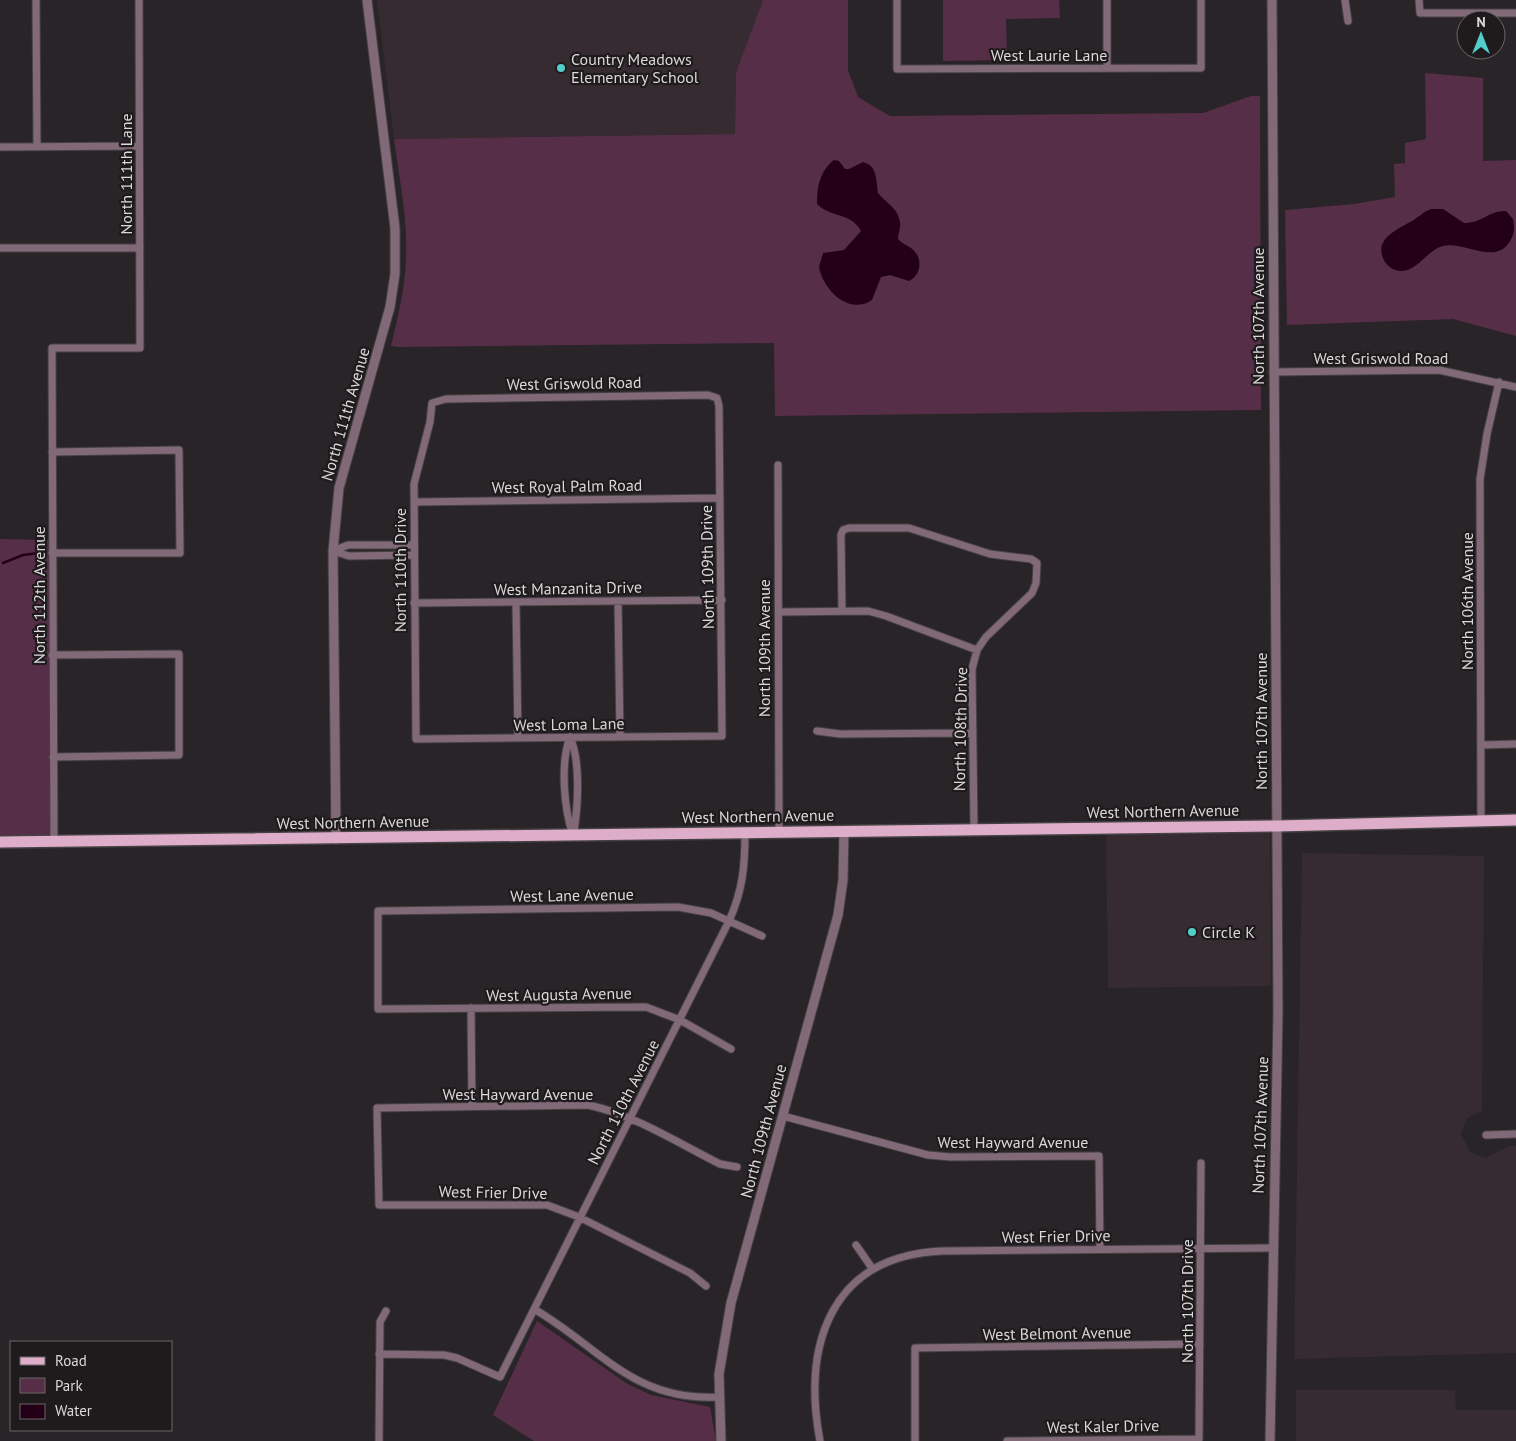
<svg xmlns="http://www.w3.org/2000/svg" width="1516" height="1441" font-family="'PT Sans',sans-serif">
<style>
.built{fill:#352b31}
.green{fill:#572e48}
.water{fill:#230018}
.lines{fill:none;stroke-linecap:round;stroke-linejoin:round}
.stream{stroke:#230018;stroke-width:2.5}
.minor-casing{stroke:#454144;stroke-width:9}
.tertiary-casing{stroke:#454144;stroke-width:11}
.primary-casing{stroke:#454144;stroke-width:14}
.minor{stroke:#816977;stroke-width:7}
.tertiary{stroke:#816977;stroke-width:9}
.primary{stroke:#deadc9;stroke-width:11}
.poi-dot{fill:#53cdca;stroke:#1f1b1d;stroke-width:2}
.labels{text-anchor:middle;dominant-baseline:central;stroke-width:4.5;stroke-linejoin:round;paint-order:stroke}
.street-label{font-size:16px;fill:#dbd8da;stroke:#1f1b1d}
.poi-label{font-size:16px;fill:#dbd8da;stroke:#1f1b1d;text-anchor:start}
</style>
<rect width="100%" height="100%" fill="#292427"/>
<path class="built" d="M377,0H763L736,72L735,134L394,139Z
M1270,832L1271,986L1108,988L1106,834Z
M1302,853L1484,856L1482,1111L1467,1118L1461,1134L1470,1152L1486,1158L1509,1146H1516V1353L1294,1359Z
M1296,1390H1455L1456,1410H1516V1441H1296Z"/>
<path class="green" d="M763,0H848V70L858,97L890,116L1203,113L1251,96H1260L1261,410L775,416L774,343L399,347L391,346C398,317 405,288 406,258C408,218 399,178 394,139L735,134L736,72Z
M943,0H1059L1060,18L1006,19L1007,60L943,61Z
M1425,73L1483,78V161L1516,160V336L1453,319L1287,325L1285,210L1354,204L1395,197L1394,164L1405,163V143L1426,139Z
M0,539L50,540V836L0,835Z
M537,1321L626,1383L651,1395L710,1407L716,1441H534L493,1415Z"/>
<path class="water" d="M834,160L839,161L845,169H849L863,162C878,166 876,181 878,193C886,203 898,208 900,222C901,228 898,233 898,239C903,245 911,246 915,252C923,261 920,276 909,281L890,275L881,277L872,300C848,316 823,289 819,267L823,253L844,250L861,231C851,212 831,218 817,204C817,186 820,171 834,160Z
M1431,209H1443L1464,223C1482,223 1490,210 1506,211L1513,219C1515,230 1514,236 1508,244C1493,264 1463,241 1443,246C1427,250 1418,271 1401,271C1395,271 1388,267 1385,262C1372,240 1396,230 1412,221C1419,217 1423,212 1431,209Z"/>
<g class="lines">
<path class="stream" d="M3,563L23,555L46,552"/>
<defs>
<path id="minor" d="M36,0L37,147
M897,0V69L1201,68V0
M1107,0V68
M1345,0L1348,21
M1419,0L1420,13H1516
M0,147L139,146
M0,248H140
M1273,372L1439,370L1516,387
M708,395L717,398L719,406L722,736L416,739L414,484L430,422L432,403L446,399Z
M52,452L179,450L180,553H52
M778,465L779,831
M414,502L720,498
M333,551L348,545H414
M333,551L349,556L414,555
M618,601L620,737
M516,602L518,738
M414,603L722,600
M842,611L841,535L843,530L849,528H909L990,554L1031,559L1037,563L1036,583L1032,593L986,637L977,650L972,669L974,829
M779,612L868,611L886,616L977,650
M52,655L179,654V755L53,757
M817,731L840,734L973,733
M570,737C560,764 564,809 573,835
M570,737C581,762 578,805 574,832
M1481,745L1516,744
M1481,821L1480,479L1487,434L1499,382
M54,842L52,348H140L139,0
M471,1008L472,1106
M731,1049L680,1020L646,1007L378,1009V911L678,907L711,913L762,936
M783,1116L928,1155L951,1157L1099,1156L1100,1249
M1486,1135L1516,1134
M856,1245L872,1268
M706,1286L690,1273L579,1217L547,1205H379L377,1108L588,1105C635,1115 678,1143 720,1164L737,1167
M534,1309C601,1348 633,1402 720,1397
M379,1354L444,1355L457,1358L500,1377L729,921C743,890 745,865 745,832
M379,1441L380,1322L386,1311
M820,1441C802,1344 831,1256 942,1251L1272,1248
M915,1441V1348L1200,1344
M1007,1441L1199,1439L1201,1163"/>
<path id="tertiary" d="M336,839L333,551L339,488L390,307L395,274V228L367,0
M721,1441L719,1374L731,1303L838,915L843,880L844,831
M1270,1441L1278,1013L1272,0"/>
<path id="primary" d="M0,842L1277,826L1516,820"/>
</defs>
<use href="#minor" class="minor-casing"/>
<use href="#tertiary" class="tertiary-casing"/>
<use href="#primary" class="primary-casing"/>
<use href="#minor" class="minor"/>
<use href="#tertiary" class="tertiary"/>
<use href="#primary" class="primary"/>
</g>
<g class="poi-dot">
<circle cx="561" cy="68" r="5"/>
<circle cx="1192" cy="932" r="5"/>
</g>
<g class="labels">
<g class="street-label">
<text x="1049" y="55">West Laurie Lane</text>
<text transform="translate(126 174) rotate(-90)">North 111th Lane</text>
<text transform="translate(1258 316) rotate(-90)">North 107th Avenue</text>
<text x="1381" y="358">West Griswold Road</text>
<text transform="translate(574 383) rotate(-1)">West Griswold Road</text>
<text transform="translate(345 414) rotate(-74)">North 111th Avenue</text>
<text transform="translate(567 486) rotate(-1)">West Royal Palm Road</text>
<text transform="translate(707 567) rotate(-91)">North 109th Drive</text>
<text transform="translate(400 570) rotate(-90)">North 110th Drive</text>
<text transform="translate(568 588) rotate(-1)">West Manzanita Drive</text>
<text transform="translate(39 595) rotate(-90)">North 112th Avenue</text>
<text transform="translate(1467 601) rotate(-90)">North 106th Avenue</text>
<text transform="translate(764 648) rotate(-90)">North 109th Avenue</text>
<text transform="translate(1261 721) rotate(-90)">North 107th Avenue</text>
<text transform="translate(569 724) rotate(-1)">West Loma Lane</text>
<text transform="translate(960 729) rotate(-89)">North 108th Drive</text>
<text transform="translate(1163 811) rotate(-1)">West Northern Avenue</text>
<text transform="translate(758 816) rotate(-1)">West Northern Avenue</text>
<text transform="translate(353 822) rotate(-1)">West Northern Avenue</text>
<text transform="translate(572 895) rotate(-1)">West Lane Avenue</text>
<text transform="translate(559 994) rotate(-1)">West Augusta Avenue</text>
<text x="518" y="1094">West Hayward Avenue</text>
<text transform="translate(623 1102) rotate(-63)">North 110th Avenue</text>
<text transform="translate(1260 1125) rotate(-88)">North 107th Avenue</text>
<text transform="translate(763 1131) rotate(-75)">North 109th Avenue</text>
<text x="1013" y="1142">West Hayward Avenue</text>
<text transform="translate(493 1192) rotate(1)">West Frier Drive</text>
<text transform="translate(1056 1236) rotate(-1)">West Frier Drive</text>
<text transform="translate(1187 1301) rotate(-90)">North 107th Drive</text>
<text transform="translate(1057 1333) rotate(-1)">West Belmont Avenue</text>
<text transform="translate(1103 1426) rotate(-1)">West Kaler Drive</text>
</g>
<g class="poi-label">
<text x="571" y="59">Country Meadows<tspan x="571" dy="18">Elementary School</tspan></text>
<text x="1202" y="932">Circle K</text>
</g>
</g>
<rect x="10" y="1341" width="162" height="90" fill="#1f1b1d" stroke="#6a6769"/>
<rect x="20" y="1357" width="25" height="8" fill="#deadc9" stroke="#6a6769"/>
<text x="55" y="1366" font-size="15" fill="#dbd8da">Road</text>
<rect x="20" y="1378" width="25" height="15" fill="#572e48" stroke="#6a6769"/>
<text x="55" y="1391" font-size="15" fill="#dbd8da">Park</text>
<rect x="20" y="1404" width="25" height="15" fill="#230018" stroke="#6a6769"/>
<text x="55" y="1416" font-size="15" fill="#dbd8da">Water</text>
<g transform="translate(1481 35)"><circle r="24" fill="#1f1b1d" stroke="#6a6769"/>
<path d="M0-4L9 19L0 12L-9 19Z" fill="#53cdca"/>
<text y="-8" font-size="14" font-weight="bold" text-anchor="middle" fill="#dbd8da">N</text>
</g>
</svg>
